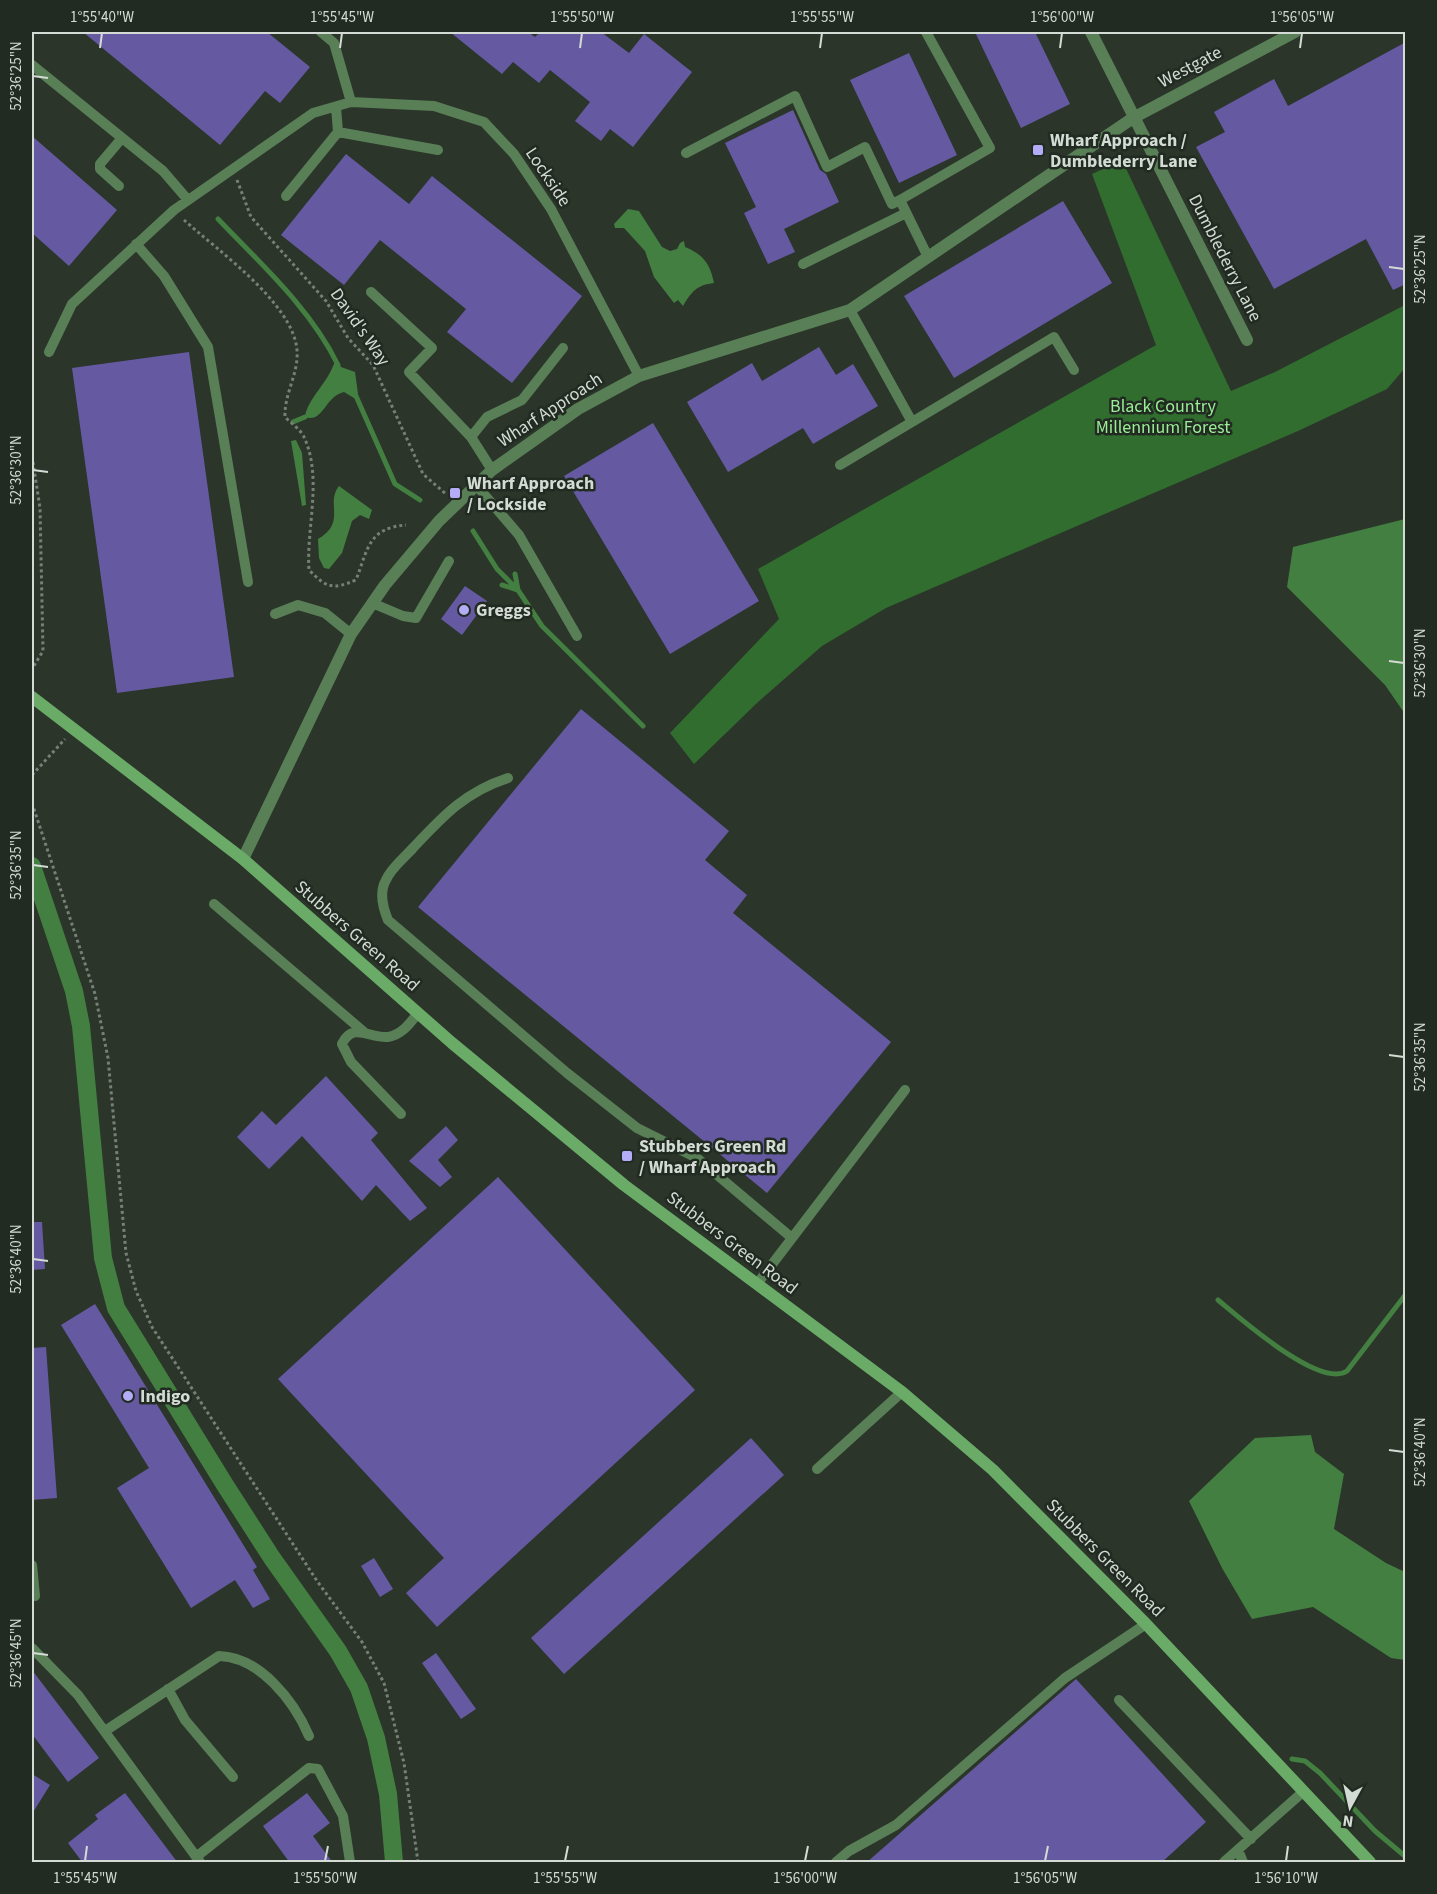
<svg xmlns="http://www.w3.org/2000/svg" width="1437" height="1894" font-family="'Source Sans 3',sans-serif">
<style>
.forest{fill:#316d2f}
.water{fill:#437f41}
.lines{fill:none;stroke-linecap:round;stroke-linejoin:round}
.stream{stroke:#437f41;stroke-width:5}
.canal{stroke:#437f41;stroke-width:18}
.building{fill:#655aa2}
.path{stroke:#778077;stroke-width:3;stroke-dasharray:3 3;stroke-linecap:butt}
.lane{stroke:#587f56;stroke-width:10}
.street{stroke:#587f56;stroke-width:12}
.secondary{stroke:#6aab67;stroke-width:12}
.ticks{fill:none;stroke:#d4dbd4;stroke-width:2}
.poi-dot{fill:#b5acf8;stroke:#212b21;stroke-width:2}
.labels{text-anchor:middle;dominant-baseline:central;stroke-width:5;stroke-linejoin:round;paint-order:stroke}
.street-label{font-size:18px;fill:#d4dbd4;stroke:#212b21}
.poi-label{font-size:18px;font-weight:bold;fill:#d4dbd4;stroke:#212b21;text-anchor:start}
.park-label{font-size:18px;fill:#9bed97;stroke:#212b21}
.neatline{fill:none;stroke:#d4dbd4;stroke-width:2}
.ticks-label{font-size:15px;text-anchor:middle;fill:#d4dbd4}
</style>
<rect width="100%" height="100%" fill="#2b352a"/>
<path class="forest" d="M1122,160L1231,391L1275,372L1405,305V368L1387,389L1298,431L886,608L822,646L757,703L694,764L670,733L779,619L758,569L1156,345L1092,174Z"/>
<path class="water" d="M628,209L639,211L662,247L670,251L677,249L680,243L684,241L685,247C704,255 710,264 714,283C697,285 692,291 683,306L678,300L674,303L654,277L645,251L624,228H615L614,224Z
M335,360L341,367L355,372L359,401L344,392C325,396 323,424 305,417C307,399 330,381 335,360Z
M296,440L302,453L306,505L302,506L291,441Z
M339,486L372,510L369,519L360,515L352,521L342,553L329,569L324,568L319,558L318,539C347,522 325,504 339,486Z
M1405,519H1406L1405,714L1385,685L1287,587L1293,547Z
M1311,1435L1315,1452L1344,1474L1334,1529L1386,1563L1405,1572V1660L1391,1658L1313,1607L1252,1619L1222,1568L1189,1501L1255,1438Z"/>
<g class="lines">
<path class="stream" d="M218,219C261,264 311,309 338,365
M356,396L395,484L420,500
M293,422L305,417
M473,531L497,569L518,590L542,626L643,726
M502,585L518,590L515,574
M1218,1300C1241,1319 1320,1389 1347,1371L1406,1294
M1292,1759L1305,1761L1320,1773L1375,1831L1406,1857"/>
<path class="canal" d="M32,866L74,991L81,1026L103,1258L116,1308L225,1485L272,1558L338,1651L359,1688L376,1738L388,1794L394,1862"/>
</g>
<path class="building" d="M83,32H267L310,67L280,103L265,91L220,145Z
M450,32H528L535,37L540,32H601L629,53L644,34L692,72L633,147L610,129L601,141L575,121L590,102L550,70L539,83L513,62L502,74Z
M975,32H1035L1070,104L1021,128Z
M1406,42V284L1393,290L1366,239L1274,289L1196,147L1225,132L1214,112L1274,79L1288,106Z
M909,53L957,155L899,183L850,80Z
M793,110L820,170L826,174L839,202L784,229L795,252L768,264L744,213L756,207L725,143Z
M32,136L117,210L69,266L32,233Z
M346,154L409,204L432,176L582,296L512,383L447,332L466,309L380,240L344,285L281,235Z
M1063,201L1112,283L954,378L904,296Z
M819,347L836,375L853,364L878,406L813,444L803,428L728,472L687,402L752,363L762,381Z
M189,352L234,677L117,693L72,368Z
M653,423L759,601L670,654L564,476Z
M465,586L487,601L462,635L441,619Z
M581,709L729,831L705,860L747,895L733,913L891,1042L767,1193L418,907Z
M326,1076L378,1133L371,1140L427,1208L410,1221L376,1185L362,1201L302,1136L269,1169L237,1137L262,1111L276,1125Z
M446,1126L458,1140L438,1160L452,1177L440,1187L409,1161Z
M498,1177L695,1390L437,1627L406,1593L444,1558L278,1379Z
M32,1222H42L45,1269L32,1270Z
M95,1304L257,1567L253,1570L270,1599L253,1608L235,1580L191,1608L117,1488L149,1468L61,1325Z
M46,1347L57,1498L32,1500V1348Z
M751,1438L784,1475L564,1674L531,1638Z
M374,1558L393,1589L380,1597L361,1566Z
M436,1653L476,1709L461,1719L422,1663Z
M32,1670L99,1758L68,1782L32,1734Z
M1076,1679L1206,1822L1161,1863H866Z
M32,1774L50,1785L32,1814Z
M125,1793L178,1863H83L68,1843L98,1819L95,1815Z
M307,1793L330,1823L313,1836L333,1863H290L263,1826Z"/>
<g class="lines">
<path class="path" d="M237,180L251,217L326,301L348,338L373,365L423,474L447,495
M184,220C217,250 293,303 297,350C299,373 284,394 285,417C291,423 301,430 304,437C323,478 306,528 309,570C327,588 332,590 356,580C368,549 368,528 406,525
M32,456L40,508L43,651L32,669
M32,775L65,739
M32,803L95,994L108,1058L126,1253L136,1291L152,1327L317,1581L362,1642L384,1683L404,1763L418,1862"/>
<path class="lane" d="M321,32L334,43L351,102
M926,32L990,148L900,200L928,257
M32,65L163,171L188,200
M338,132L438,150
M686,153L795,96L827,167L865,147L892,204L900,200
M119,186L100,169V164L122,138
M286,196L338,132L336,107
M136,244L164,276L208,347L248,582
M803,264L906,213
M371,292L432,348L409,372L471,437L492,470
M850,310L912,422L1054,337L1074,370
M49,352L72,304L174,210L313,113L351,102L434,106L484,122L514,154L551,209L639,376
M471,437L487,417L522,400L563,348
M840,465L912,422
M476,485L519,535L577,636
M372,603L403,616L416,618L449,561
M275,614L298,605L325,613L351,634
M508,778C465,792 443,816 413,848C404,858 391,868 386,880C379,892 383,908 388,920L567,1073L637,1128L697,1158L792,1238
M214,904L364,1032
M401,1114L351,1062L342,1044C353,1021 370,1039 388,1037C402,1035 410,1023 418,1013
M757,1284L905,1090
M817,1469L902,1392
M32,1565L35,1596
M32,1648L78,1695L200,1862
M168,1689L185,1720L233,1777
M1119,1700L1251,1839
M105,1731L219,1656C260,1657 294,1701 309,1736
M1238,1850L1243,1862
M196,1857L309,1768L318,1769L343,1816L350,1862
M836,1862L849,1851L896,1825L1065,1678L1146,1624
M1224,1862L1304,1791"/>
<path class="street" d="M1091,32L1247,340
M243,859L351,634L385,585L439,521L492,470L578,409L639,376L850,310L1133,118L1295,32"/>
<path class="secondary" d="M32,697L243,859L452,1043L624,1185L902,1392L993,1470L1146,1624L1370,1862"/>
</g>
<path class="ticks" d="M100,48L102,33M340,48L342,33M580,48L582,33M820,48L822,33M1060,48L1062,33M1300,48L1302,33M33,76L48,78M1389,267L1404,269M33,470L48,472M1389,661L1404,663M33,865L48,867M1389,1055L1404,1057M33,1259L48,1261M1389,1450L1404,1452M33,1653L48,1655M85,1861L87,1846M325,1861L328,1846M565,1861L568,1846M805,1861L808,1846M1045,1861L1048,1846M1286,1861L1288,1846"/>
<g class="poi-dot">
<rect x="1032" y="144" width="12" height="12" rx="3"/>
<rect x="449" y="487" width="12" height="12" rx="3"/>
<circle cx="464" cy="610" r="6"/>
<rect x="621" y="1150" width="12" height="12" rx="3"/>
<circle cx="128" cy="1396" r="6"/>
</g>
<g class="labels">
<g class="street-label">
<text transform="translate(1190 67) rotate(-28)">Westgate</text>
<text transform="translate(548 177) rotate(56)">Lockside</text>
<text transform="translate(1225 258) rotate(63)">Dumblederry Lane</text>
<text transform="translate(360 327) rotate(55)">David's Way</text>
<text transform="translate(550 410) rotate(-33)">Wharf Approach</text>
<text transform="translate(357 936) rotate(41)">Stubbers Green Road</text>
<text transform="translate(732 1243) rotate(37)">Stubbers Green Road</text>
<text transform="translate(1105 1558) rotate(45)">Stubbers Green Road</text>
</g>
<g class="poi-label">
<text x="1050" y="140">Wharf Approach /<tspan x="1050" dy="21">Dumblederry Lane</tspan></text>
<text x="467" y="483">Wharf Approach<tspan x="467" dy="21">/ Lockside</tspan></text>
<text x="476" y="610">Greggs</text>
<text x="639" y="1146">Stubbers Green Rd<tspan x="639" dy="21">/ Wharf Approach</tspan></text>
<text x="140" y="1396">Indigo</text>
</g>
<g class="park-label">
<text x="1163" y="406">Black Country<tspan x="1163" dy="21">Millennium Forest</tspan></text>
</g>
</g>
<rect width="1437" height="1894" fill="none" stroke="#212b21" stroke-width="66"/>
<g transform="translate(1350 1807) rotate(188)" stroke="#212b21" stroke-width="4.5" paint-order="stroke">
<path d="M0-4.5L10 22L0 15L-10 22Z" fill="#d4dbd4"/>
<text y="-9" font-size="16" font-weight="bold" text-anchor="middle" fill="#d4dbd4">N</text>
</g>
<rect x="33" y="33" width="1371" height="1828" class="neatline"/>
<g class="ticks-label">
<text x="102" y="22">1°55'40"W</text>
<text x="342" y="22">1°55'45"W</text>
<text x="582" y="22">1°55'50"W</text>
<text x="822" y="22">1°55'55"W</text>
<text x="1062" y="22">1°56'00"W</text>
<text x="1302" y="22">1°56'05"W</text>
<text transform="translate(16 76) rotate(-90)" y="5">52°36'25"N</text>
<text transform="translate(1420 269) rotate(-90)" y="5">52°36'25"N</text>
<text transform="translate(16 470) rotate(-90)" y="5">52°36'30"N</text>
<text transform="translate(1420 663) rotate(-90)" y="5">52°36'30"N</text>
<text transform="translate(16 865) rotate(-90)" y="5">52°36'35"N</text>
<text transform="translate(1420 1057) rotate(-90)" y="5">52°36'35"N</text>
<text transform="translate(16 1259) rotate(-90)" y="5">52°36'40"N</text>
<text transform="translate(1420 1452) rotate(-90)" y="5">52°36'40"N</text>
<text transform="translate(16 1653) rotate(-90)" y="5">52°36'45"N</text>
<text x="85" y="1883">1°55'45"W</text>
<text x="325" y="1883">1°55'50"W</text>
<text x="565" y="1883">1°55'55"W</text>
<text x="805" y="1883">1°56'00"W</text>
<text x="1045" y="1883">1°56'05"W</text>
<text x="1286" y="1883">1°56'10"W</text>
</g>
</svg>
